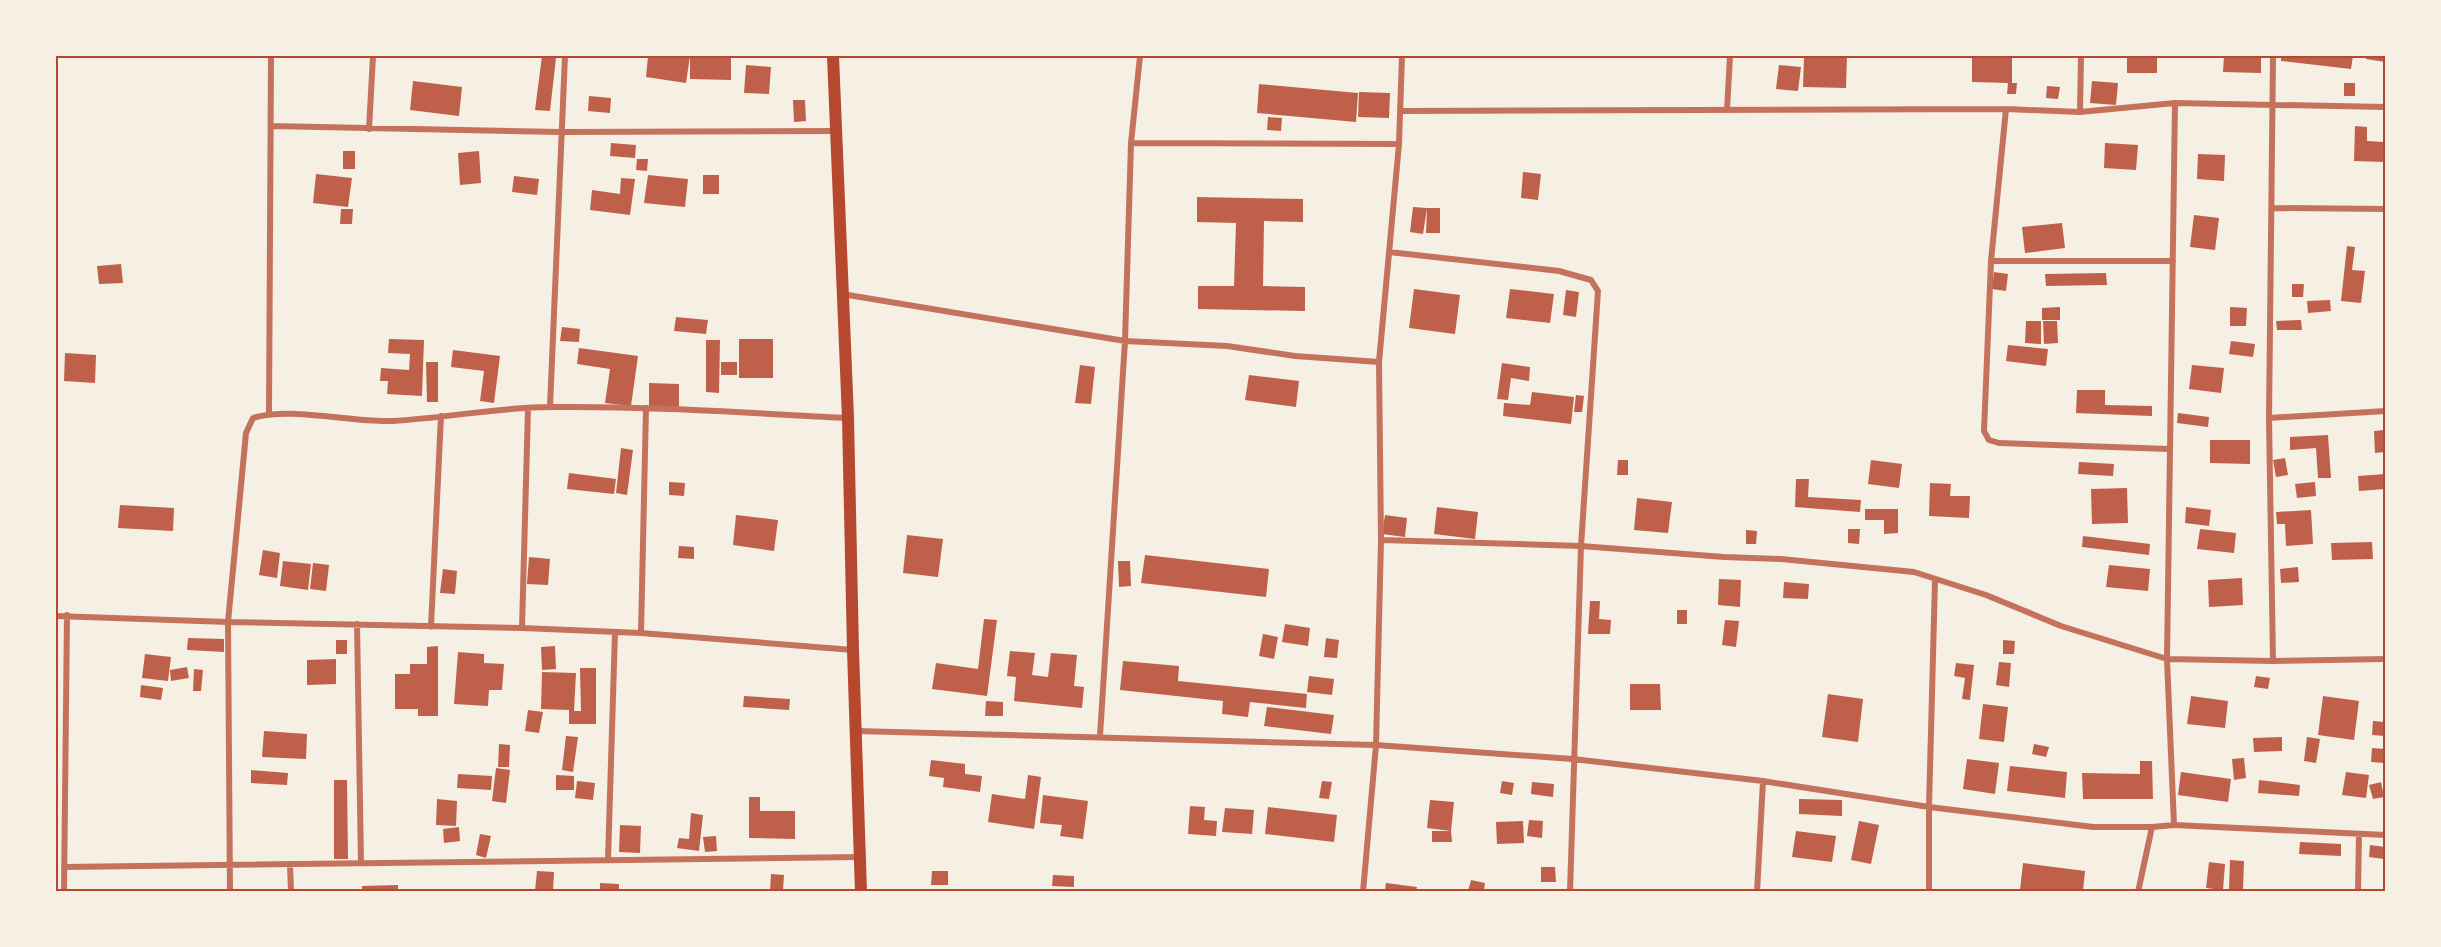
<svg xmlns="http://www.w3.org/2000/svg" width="2441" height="947" font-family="'Titillium Web',sans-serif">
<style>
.building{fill:#bf614a}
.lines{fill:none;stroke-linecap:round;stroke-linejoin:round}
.minor{stroke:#c5725c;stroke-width:6}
.secondary{stroke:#b5482f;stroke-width:12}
.neatline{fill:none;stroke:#b5482f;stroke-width:2}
</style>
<rect width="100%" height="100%" fill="#f6efe4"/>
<path class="building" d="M542,56L556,58L550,111L535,110Z
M648,56H690L686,83L646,77Z
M690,56H731V80L690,79Z
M1804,56H1847L1846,88L1803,87Z
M1972,56H2012V83H2017L2016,94H2007L2008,83L1972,82Z
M2127,56H2157V73H2127Z
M2224,56H2261V73L2223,72Z
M2281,56H2353L2351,69L2281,61Z
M2366,56H2385V62L2366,59Z
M746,65L771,67L769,94L744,93Z
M1779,65L1801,67L1798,91L1776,89Z
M413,81L462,87L459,116L410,110Z
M2092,81L2118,83L2116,105L2090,103Z
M2344,83H2355V96H2344Z
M1259,84L1358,93L1356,122L1257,113Z
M2047,86L2060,87L2058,99L2046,98Z
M1359,92L1390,93L1389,118L1358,117Z
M589,96L611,98L610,113L588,111Z
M793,100H805L806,121L794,122Z
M1268,117L1282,118L1281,131L1267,130Z
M2355,126L2367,127V141L2384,142V162L2354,161Z
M611,143L636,145L635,158L610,156Z
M2105,143L2138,145L2136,170L2104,168Z
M343,151H355V169H343Z
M479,151L481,183L460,185L458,153Z
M2198,154L2225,155L2224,181L2197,179Z
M637,159H648L647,171L636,170Z
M1523,172L1541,174L1538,200L1521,198Z
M316,174L352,178L348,207L313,203Z
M648,175L688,179L685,207L644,203Z
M703,175H719V194H703Z
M514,176L539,179L537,195L512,192Z
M621,178L635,179L630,215L590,210L592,190L620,194Z
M1197,197L1303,199V222L1264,221L1263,286L1305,287V311L1198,309V286H1234L1236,223L1197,222Z
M1413,207L1427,208L1423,234L1410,232Z
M1427,208H1440V233H1426Z
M341,209H353L352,224H340Z
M2194,215L2219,218L2215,250L2190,247Z
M2062,223L2065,248L2025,253L2022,227Z
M2347,246L2355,247L2352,270L2365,271L2361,303L2341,301Z
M121,264L123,283L99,284L97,266Z
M1994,272L2008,274L2006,291L1992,289Z
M2106,273L2107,285L2046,286L2045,274Z
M2292,284H2304L2303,297H2292Z
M1414,289L1460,295L1455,334L1409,328Z
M1510,289L1554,294L1550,323L1506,318Z
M1566,290L1579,292L1576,317L1563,315Z
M2330,300L2331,311L2308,313L2307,301Z
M2060,307V320H2042V308Z
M2230,307L2247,308L2246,326H2230Z
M676,317L708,320L706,334L674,331Z
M2301,320L2302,330H2277L2276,321Z
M2026,321H2041V344L2025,343Z
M2043,321H2057L2058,343L2044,344Z
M562,327L580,329L579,342L560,341Z
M389,339L424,340L422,396L387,394L388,381H380L381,368L409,370L410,354L388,353Z
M739,339H773V378H739Z
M706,340H720L719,393L706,392Z
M2231,341L2255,344L2253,357L2229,354Z
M2008,345L2048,349L2046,366L2006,361Z
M579,348L638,356L631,406L605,403L610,369L577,364Z
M453,350L500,356L494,403L480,401L484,371L451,367Z
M65,353L96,355L95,383L64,381Z
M426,362H438V402H427Z
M721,362H737V375H721Z
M1502,363L1530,367L1529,381L1511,378L1508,400L1497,399Z
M1080,365L1095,367L1091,404L1075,403Z
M2192,365L2224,368L2221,393L2189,389Z
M1249,375L1299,381L1296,407L1245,400Z
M649,383L679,384V409L649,408Z
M2077,390H2105V405L2152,406V416L2076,413Z
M1532,392L1574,397L1571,424L1503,416L1504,403L1530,405Z
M1576,395L1584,396L1582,412H1574Z
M2178,413L2209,417L2208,427L2177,423Z
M2385,430V452L2375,453L2374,431Z
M2328,435L2331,478H2318L2316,448L2290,450V437Z
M2210,440H2250V464L2210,463Z
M621,448L633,450L627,495L616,493Z
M2285,458L2288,475L2276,477L2273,460Z
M1618,460H1628V475H1617Z
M1871,460L1902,464L1899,488L1868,484Z
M2079,462L2114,464L2113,476L2078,474Z
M569,473L616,479L614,494L567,489Z
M2385,474V489L2359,491L2358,476Z
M1796,479H1809L1808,497L1861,500L1860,512L1795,507Z
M669,482L685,483L684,496L669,495Z
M2315,482L2316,496L2297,498L2295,484Z
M1930,483L1951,484L1950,496H1970L1969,518L1929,516Z
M2127,488L2128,523L2092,524L2091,489Z
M1637,498L1672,502L1668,533L1634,530Z
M120,505L174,508L173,531L118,528Z
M1437,507L1478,512L1475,539L1434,534Z
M2186,507L2211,510L2209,526L2185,523Z
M1865,509H1898V533L1884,534V520H1865Z
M2311,510L2313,544L2286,546L2285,524H2277L2276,512Z
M736,515L778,520L774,551L733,545Z
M1385,515L1407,518L1405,537L1382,534Z
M1848,529H1860L1859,544L1848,543Z
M2200,529L2236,533L2234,553L2197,549Z
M1746,530L1757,531L1756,544H1746Z
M907,535L943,539L938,577L903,573Z
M2083,536L2150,544L2149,555L2082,547Z
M2372,542L2373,559L2332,560L2331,543Z
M679,546L694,547V559L678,558Z
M263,550L280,553L277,578L259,575Z
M1145,555L1269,569L1266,597L1141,583Z
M529,557L550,559L548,585L527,584Z
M283,561L311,564L308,590L280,586Z
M1118,561H1130L1131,586L1119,587Z
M313,563L329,565L326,591L310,589Z
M2109,565L2150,569L2148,591L2106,587Z
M2298,567L2299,582L2281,583L2280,569Z
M443,569L457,571L455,594L440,593Z
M2242,578L2243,605L2209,607L2208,580Z
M1719,579L1741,580L1740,607L1718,605Z
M1784,582L1809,584L1808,599L1783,598Z
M1590,601H1600L1599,619L1611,620L1610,634H1588Z
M1677,610H1687V624H1677Z
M984,619L997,620L987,696L932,689L936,663L978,669Z
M1725,620L1739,621L1736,647L1722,645Z
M1285,624L1310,628L1308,646L1282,642Z
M1263,634L1278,637L1274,659L1259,656Z
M188,638L224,639V652L187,650Z
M1326,638L1339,640L1337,658L1324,657Z
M336,640H347V654H336Z
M2003,640L2015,641L2014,654H2003Z
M438,646V716H418V709H395V674H410V664H427V647Z
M555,646L556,669L542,670L541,647Z
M1010,651L1035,653L1032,675L1048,677L1051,653L1077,655L1074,686L1084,687L1082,708L1014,701L1016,677L1007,676Z
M458,652L484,654V663L504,664L502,690H489L488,706L454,704Z
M145,654L171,657L168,681L142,678Z
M336,659V684L307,685V660Z
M1123,661L1179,666L1178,681L1307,694L1306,708L1250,702L1248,717L1222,714L1223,701L1120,690Z
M1999,662L2011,663L2009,687L1996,685Z
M1956,663L1974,665L1970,700L1962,699L1965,678L1954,676Z
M187,667L189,678L171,681L170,670Z
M580,668H596V724H569V710L541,709L542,672L576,673L574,711H581Z
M194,669L203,670L201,691H193Z
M1309,676L1334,679L1332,695L1307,692Z
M2256,676L2270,678L2268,689L2254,687Z
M1630,684H1660L1661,710H1630Z
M141,685L163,688L161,700L140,697Z
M1828,694L1863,699L1858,742L1822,737Z
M744,696L790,699L789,710L743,707Z
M2191,696L2228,701L2225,728L2187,724Z
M2323,696L2359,701L2354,740L2318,735Z
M986,701L1003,702V716H985Z
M1983,704L2008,707L2004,742L1979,739Z
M1267,707L1334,715L1331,734L1264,726Z
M528,710L543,712L539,733L525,731Z
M2373,721L2385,722V736L2372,735Z
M264,731L307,734L306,759L262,757Z
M566,736L578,737L573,772L562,770Z
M2282,737V751L2254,752L2253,738Z
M2307,737L2320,739L2316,763L2304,761Z
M499,744L510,745L509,767H498Z
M2034,744L2049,747L2046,757L2032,754Z
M2372,748L2385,749V763L2371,762Z
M2244,758L2246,778L2234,780L2232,759Z
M1967,759L1999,763L1995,794L1963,789Z
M931,760L965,764V774L982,776L980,792L943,787L944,778L929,776Z
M2140,761H2152L2153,799H2083L2082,773L2140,774Z
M2010,766L2067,772L2065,798L2007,791Z
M496,768L510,770L506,803L492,801Z
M251,770L288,773L287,785L251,783Z
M2181,772L2231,779L2228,802L2178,795Z
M2346,772L2369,775L2366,798L2342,795Z
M458,774L492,776L491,790L457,788Z
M556,775L574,776V790H556Z
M1028,775L1041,777L1034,829L988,822L992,794L1025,799Z
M334,780H347L348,859H334Z
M2259,780L2300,785L2299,796L2258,793Z
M577,781L595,783L593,800L575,798Z
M1322,781L1332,782L1329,799L1319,798Z
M1502,781L1514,783L1512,795L1500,793Z
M1532,782L1554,784L1553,797L1531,794Z
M2381,782L2384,797L2373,799L2369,785Z
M1043,795L1088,801L1083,839L1060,836L1062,825L1040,823Z
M749,797H760V811H795V839L749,838Z
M437,799L457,801L456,826L436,825Z
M1799,799L1842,800V816L1799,814Z
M1430,800L1454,802L1451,831L1427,828Z
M1190,806L1205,807L1204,820L1217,821L1216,836L1188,834Z
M1268,807L1337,815L1334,842L1265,834Z
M1225,808L1254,810L1252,834L1222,832Z
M691,813L703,815L699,851L677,848L679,838L689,839Z
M1529,820L1543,821L1542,838L1527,836Z
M1523,821L1524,843L1497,844L1496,822Z
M1859,821L1879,825L1871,864L1851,860Z
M620,825L641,826L640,853L619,852Z
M459,827L460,841L444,843L443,829Z
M1432,831H1451L1452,842H1432Z
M1796,831L1836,836L1832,862L1792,857Z
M480,834L491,836L486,858L476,855Z
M716,836L717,851L705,852L703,837Z
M2300,842L2341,844V856L2299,854Z
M2370,845L2385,847L2384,859L2369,857Z
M2230,860L2244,861L2243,889H2229Z
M2209,862L2225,864L2223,890L2206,888Z
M2023,863L2085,871L2083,891L2020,890Z
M1541,867H1555L1556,882H1541Z
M537,871L554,872L553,891H535Z
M932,871H948V885H931Z
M771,874L784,875L783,891H770Z
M1053,875L1074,876V887L1052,886Z
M1471,880L1485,883L1484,891H1468Z
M600,883L619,884V891H600Z
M1386,883L1417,887L1416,891H1385Z
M398,885V891H362V886Z"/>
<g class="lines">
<path class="minor" d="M2006,109L1991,261L1984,431L1989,440L1999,443L2169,449
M1727,110L1730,56
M1401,111L2006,109L2080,112L2175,103L2386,107
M2080,112L2081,56
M271,126L561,132L836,131
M369,129L373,56
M1131,143L1399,144
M2272,208L2386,209
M1389,252L1559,271L1591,280L1598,291L1581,546L1570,892
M1991,261H2173
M842,294L1125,341L1227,346L1295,356L1379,362
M550,407L565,56
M269,413L271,56
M2269,418L2386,411
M1381,540L1581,546L1724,557L1781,559L1914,572L1986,595L2061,626L2167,659L2273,661L2386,659
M56,616L228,622L522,628L641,633L853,650
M357,624L361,863
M431,627L441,416
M522,628L528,409
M641,633L646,408
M2273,661L2269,418L2273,56
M856,731L1376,745L1573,759L1763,781L1929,807L2093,827H2152L2174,825L2386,835
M1100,736L1125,341L1131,143L1140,56
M2174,825L2167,659L2175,103
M608,860L615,632
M290,864L291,892
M64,867L860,857
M64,892L67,615
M230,892L228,622L246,433L253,418C290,406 352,423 393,421C446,418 499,407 552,407C650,406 749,413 847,418
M1363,892L1376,745L1381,540L1379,362L1399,144L1402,56
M1757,892L1763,781
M1929,892V807L1935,580
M2138,892L2152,827
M2358,892L2359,835"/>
<path class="secondary" d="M833,56L848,418L853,650L861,892"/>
</g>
<rect width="2441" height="947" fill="none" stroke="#f6efe4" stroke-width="114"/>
<rect x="57" y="57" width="2327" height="833" class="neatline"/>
</svg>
